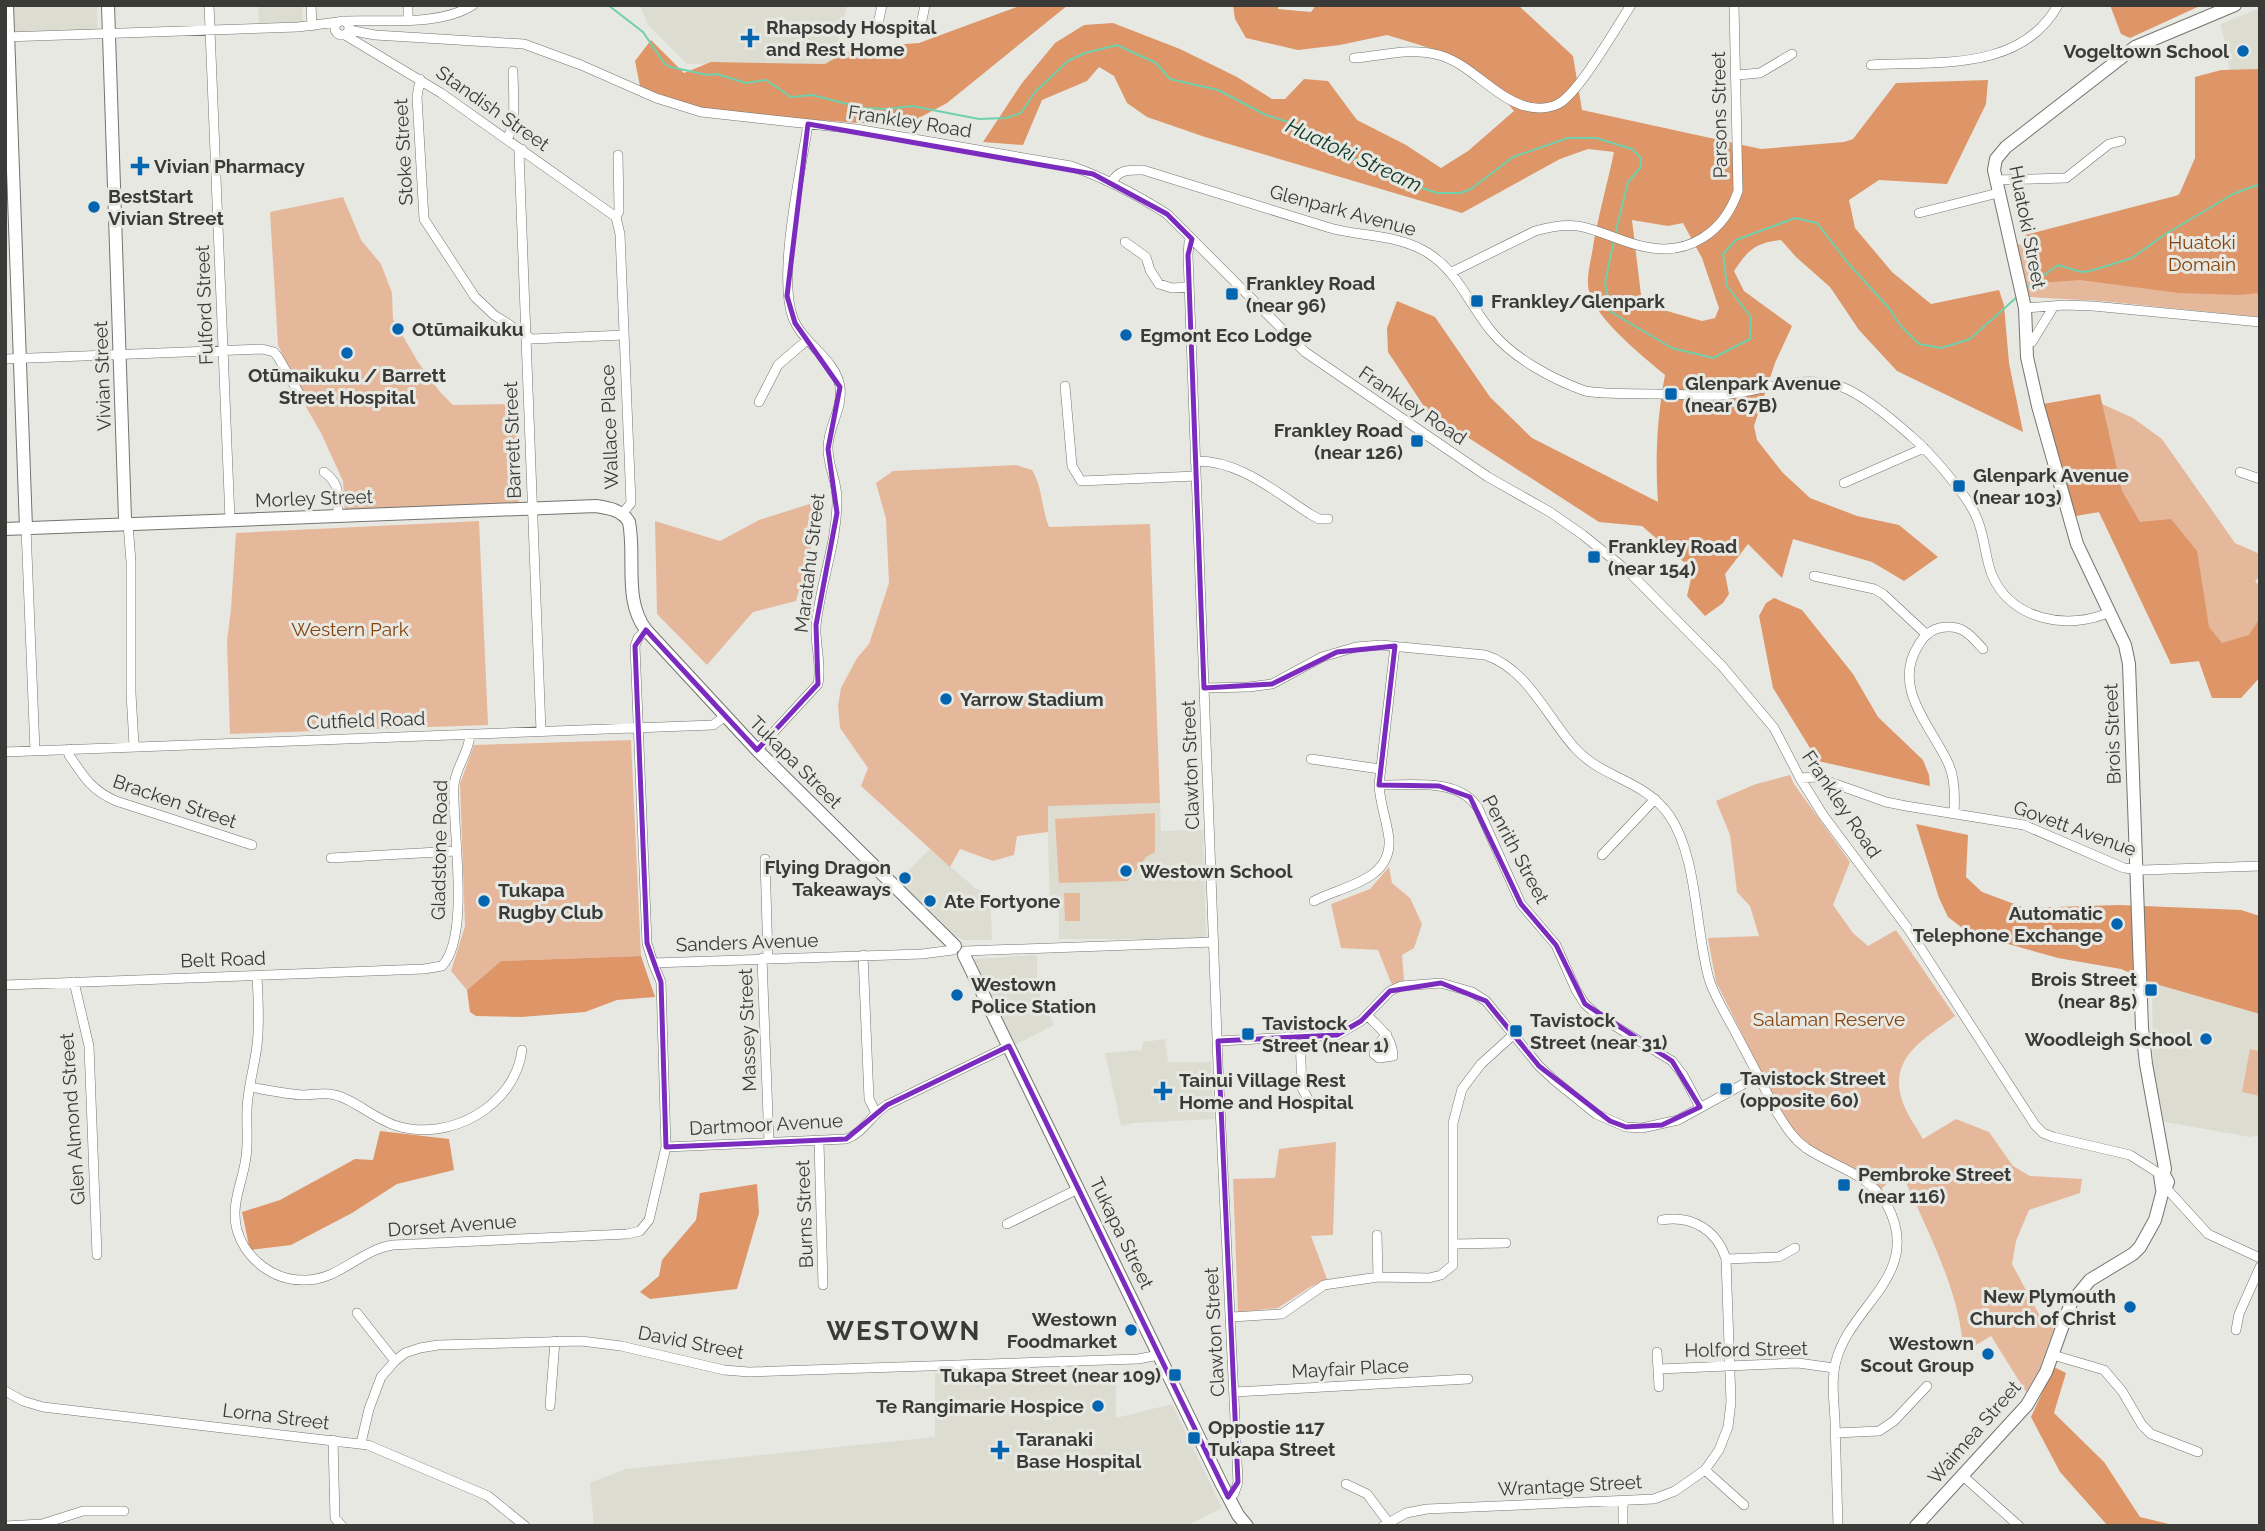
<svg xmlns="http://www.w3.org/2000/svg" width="2265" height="1531" font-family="Raleway,sans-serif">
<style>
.built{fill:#dcddd0}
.green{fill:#e6b89b}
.forest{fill:#de9567;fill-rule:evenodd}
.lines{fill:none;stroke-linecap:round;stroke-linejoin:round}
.stream{stroke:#70d0ab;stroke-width:2}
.minor-casing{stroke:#73746f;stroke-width:10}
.major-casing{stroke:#73746f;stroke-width:14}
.minor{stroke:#fff;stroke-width:9}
.major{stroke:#fff;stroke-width:12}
.marked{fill:none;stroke:#7b2cbf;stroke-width:5;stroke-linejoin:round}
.poi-dot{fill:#0364b0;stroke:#e8e8e3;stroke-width:2.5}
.labels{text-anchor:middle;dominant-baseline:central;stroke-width:6;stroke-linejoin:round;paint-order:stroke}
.poi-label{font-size:19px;font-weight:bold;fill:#3a3b39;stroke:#e8e8e3;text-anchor:start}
.street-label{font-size:19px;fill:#3a3b39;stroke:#e8e8e3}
.park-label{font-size:19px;fill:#85420b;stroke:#e8e8e3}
.water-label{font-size:21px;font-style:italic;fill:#0e3a2b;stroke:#e8e8e3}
.district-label{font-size:26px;font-weight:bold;letter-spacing:2px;fill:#3a3b39;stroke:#e8e8e3}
</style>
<rect width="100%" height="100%" fill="#e8e8e3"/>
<path class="built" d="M14,5H97V31L15,35Z
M258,5H302L303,25L259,27Z
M640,5H847L832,66L687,64L648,25Z
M2260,8V81L2233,88L2221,24Z
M1160,803L1161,831L1203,830L1206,939H1059V911H1050L1047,806Z
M930,849L975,888L990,895L992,940H963L955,936L898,880Z
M1037,955V988L1054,1025L1013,1046L973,965L975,959Z
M2152,983L2260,1014V1135L2250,1137L2160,1121L2153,1063Z
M1165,1039L1168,1062H1211L1214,1119L1133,1123L1121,1126L1105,1053L1142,1050L1143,1042Z
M935,1373H1116V1418L1172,1404L1222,1508L1186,1526H594L590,1483L626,1469L935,1437Z"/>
<path class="green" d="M2260,81V317L2101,301L2028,297L2016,243L2043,254L2142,230L2204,169Z
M343,197L361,240L381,264L392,293L393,319L418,362L440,392L453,405L516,404L519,504L345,515L343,481L321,433L302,400L278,345L270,212Z
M2089,398L2133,418L2162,439L2235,543L2260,554V576L2255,581L2260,587V677L2241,698H2212L2199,661L2171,664L2099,512L2075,516L2043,404Z
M1016,465L1032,470C1043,488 1041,507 1049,527L1150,524L1160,803L1048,806V832L1017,836L1014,855L993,861L960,849L950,867L861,786L868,768L840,728L838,706L841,688L857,658L869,644L889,583L886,519L876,483L893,471Z
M819,501L817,526L796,601L753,612L707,665L657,614L655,521L720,541L759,520Z
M479,521L488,725L230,734L227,641L231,609L236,533Z
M631,740L641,956L501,961L467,990L451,971L465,926L460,784L474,745Z
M1790,775L1794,784L1850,862L1833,905L1853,933L1868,946L1896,930L1955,1016C1926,1038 1888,1057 1902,1100C1906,1113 1916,1127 1923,1139L1956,1119L1989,1132L2013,1166L2030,1176L2082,1179L2080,1193L2029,1210L2016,1241L2012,1264L2040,1316L2055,1326L2039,1370L2026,1392L1991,1336L1963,1353C1962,1293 1925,1227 1901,1171L1880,1190L1809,1145L1789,1127L1716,982L1708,938L1759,936L1750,906L1737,892L1730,835L1716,801L1756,784Z
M1155,813V852L1146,857L1128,881L1059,883L1055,819Z
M1389,867L1392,883L1410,898L1422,924L1414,948L1402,955L1404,981L1392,985L1378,950L1341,948L1331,904L1370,889Z
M1064,893H1080V921H1065Z
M2250,1049L2260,1051V1096L2242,1092Z
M1336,1142L1333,1235L1311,1236L1327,1279L1310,1287L1278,1308L1238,1312L1233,1179L1275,1178L1279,1149Z"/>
<path class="forest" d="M1022,5H1068L947,103L904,126L699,112L640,86L635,61L651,40L684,73L711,62L825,64L846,52L878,46L919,43Z
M1233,5H1278V9L1311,12L1316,5H1518L1573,56L1582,110L1761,149L1844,142L1853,139L1896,83L1988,80L1986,104L1947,184L1879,180L1849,200L1855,228L1892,272L1931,304L1999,290L2004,305L2009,363L2023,432L1897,371L1859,330L1830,287L1796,257L1781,240C1755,243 1748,250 1734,271L1744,291L1792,326L1775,363L1754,426L1757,440L1783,473L1810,498L1857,516L1899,525L1938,557L1904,581L1872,562L1793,539L1782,578L1748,544L1725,574L1729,594L1723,603L1705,616L1687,596L1693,570L1642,526L1599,522L1427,411L1388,352L1387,328L1397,301L1435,317L1490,397L1532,438L1658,502C1655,458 1657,418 1665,375C1643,356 1596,320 1589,291C1586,280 1590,264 1592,253C1597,219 1607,186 1614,152L1588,149L1560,159L1462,213L1205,137L1147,117L1127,103L1114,76L1099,67L1087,81L1042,100L1023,145L983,142L1022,83L1055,43L1084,25L1113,23L1180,49L1237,77L1272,99H1285L1304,79L1328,81L1357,120L1406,145L1441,168L1468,151L1514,111L1493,86L1443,52L1387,35L1340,45L1298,50L1246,38L1235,19ZM1632,220L1668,226L1683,223L1702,258L1719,308L1715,318L1702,321L1653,307L1641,295Z
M2110,5H2202L2130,38L2121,34Z
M2260,69V293L2239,295L2179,293L2080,280L2039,283L2025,235L2179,195L2195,158V77L2221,70Z
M2100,394L2122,491L2140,522L2171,519L2197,551L2209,627L2222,643L2249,635L2260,618V677L2241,698H2212L2199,661L2171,664L2099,512L2075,516L2043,404Z
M1774,598L1802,610L1853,674L1878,717L1923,760L1929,775L1930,786L1818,761L1773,688L1759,616L1766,603Z
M1916,824L1968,835L1966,877L1982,892L2025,908L2119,905L2241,910L2260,916V1014L2152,983L2121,969L2058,958L1969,933L1948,917L1939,898Z
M641,956L655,997L617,1000L585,1012L521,1017L476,1016L470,1012L467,990L501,961Z
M380,1131L449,1139L454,1170L397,1184L352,1213L291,1245L250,1250L242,1212L280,1200L355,1159L373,1160Z
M757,1184L759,1213L737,1289L650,1299L640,1292L659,1276L662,1260L696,1220L700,1193Z
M2054,1367L2066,1373L2054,1413L2104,1462L2140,1517L2177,1526H2108L2060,1472L2031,1417Z"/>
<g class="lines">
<path class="stream" d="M608,5L643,32L664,63L670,67L708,75L717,74L746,83L766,80L791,97L812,95L863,108L887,109L912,106L979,119L1006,118L1021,113L1035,92L1068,61L1085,53L1117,45L1156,63L1170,79L1218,90L1266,115L1294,124L1326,145L1393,178L1437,193H1460L1471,189L1513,157L1568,138H1596L1632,149L1640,157L1641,167L1628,182L1615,235
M1614,240L1605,283L1611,312L1672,348L1713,358L1750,339L1751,317L1727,286L1723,254L1736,240L1795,218L1817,223L1848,263L1889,308L1900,325L1919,344L1941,348L1970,339L2017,297
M2026,288L2058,265L2081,272L2090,271L2132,258L2164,235L2233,194L2260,184"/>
<defs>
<path id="minor" d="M209,5L230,520
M311,5L312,26
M408,5V19
M922,20L925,5
M335 28a7 7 0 1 1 14 0a7 7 0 1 1-14 0Z
M342,21C382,19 439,27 473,5
M877,29L882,5
M349,30L375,35L524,44L581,65L656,98L701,112L856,129L1071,166C1105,178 1137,195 1167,214L1305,352L1488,477L1550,512L1583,535L1630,573L1722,666L1774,728L1800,778L1823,815L1909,930L2035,1125L2043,1133L2053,1137L2130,1155L2160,1174
M345,35L441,93L616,217
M5,37L298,27L338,22
M1354,58C1383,56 1409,47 1439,55C1466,63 1483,84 1507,98C1522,107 1541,112 1558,104C1579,93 1616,28 1631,5
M1871,65C1937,61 2021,72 2058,5
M1737,75L1760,73L1792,54
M420,79L417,97L424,219L475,297L494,315L532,339L624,335
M507,139C517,124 513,89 513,71
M522,149L519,153L541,731
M618,155L619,211L616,217L620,234L631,503L622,514
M1995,180L2066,178L2109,144L2121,141
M1111,183C1119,169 1129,170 1143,170L1330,228C1362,237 1398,234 1428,253C1458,272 1469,304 1491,331C1513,358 1552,379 1585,391C1609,395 1634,393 1659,394C1680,394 1702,396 1723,395C1764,391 1801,373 1842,387C1864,395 1894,421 1911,436C1930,452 1965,493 1975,514C1985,533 1984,555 1992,575C2011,620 2068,631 2110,612
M1919,213L1998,193
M1192,239L1189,242L1188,255L1218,1065L1238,1482L1234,1494L1228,1497
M1125,242L1146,257L1150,270L1159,284L1172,288L1189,287
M1452,272L1535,231C1549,227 1563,224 1578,226C1601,230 1623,243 1646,247C1689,256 1724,232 1738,191L1734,5
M2025,308L2065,305L2093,306L2260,322
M2028,343L2032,342L2054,306
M5,359L262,349L274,352L278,357L301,397
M1065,386L1072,466L1081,481L1196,476
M759,402L778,365L807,340
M1195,461C1239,460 1274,491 1310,514L1319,519H1328
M324,472C342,485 337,496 338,516
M2240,472L2260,479
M1844,483L1924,448
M128,524L131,562V693L134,745
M26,528L35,751
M1814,576L1874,589L1883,594L1926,634
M646,630L638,638L635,646L647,943L653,963L922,954L953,950
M1204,688L1249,687L1272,684L1322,657L1356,647L1381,645L1485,655C1527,668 1547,717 1575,748C1603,779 1643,779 1669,815C1698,857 1695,929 1709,979C1714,995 1724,1011 1732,1026C1747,1054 1762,1082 1776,1111C1785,1125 1792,1138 1806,1148C1834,1167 1869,1173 1887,1205C1924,1274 1851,1304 1836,1361C1831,1380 1834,1401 1835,1420C1836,1455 1837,1490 1838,1526
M69,749V755C84,777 91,790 116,801L252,845
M757,750L818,684C822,665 815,646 816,626C820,584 837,543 837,501C838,483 828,467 828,449C827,428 843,410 840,387C836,359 803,344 793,318C777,275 801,171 808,124
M5,752L713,725L724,717
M1311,759L1380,769
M1800,778L1816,777L1886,802L1906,806L2024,825L2124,868L2143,870L2260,866
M1379,785C1411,786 1458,777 1478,808L1521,904L1556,945L1576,990L1585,1004L1597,1015L1672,1061L1683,1075L1700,1107
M1954,813C1955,798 1955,779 1949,765C1933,728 1891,689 1918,646C1924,635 1934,627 1948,627C1964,626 1973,638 1983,649
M1602,855L1655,799
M331,858L456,851
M765,859L768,958
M1314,901C1342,886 1392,881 1389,839C1387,821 1380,804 1379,785L1395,646
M965,951L1214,942
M863,955L869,1099L876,1113
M762,958L769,1143
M257,976C258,998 260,1022 257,1045C255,1063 250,1080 248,1098C245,1117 249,1137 246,1157C243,1182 230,1204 237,1230C246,1260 274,1281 305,1280C339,1280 360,1250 393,1245L627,1234L640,1231L649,1220L666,1147L661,982L653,963
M74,982L89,1046L97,1255
M5,985L424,969L442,966C471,936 452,828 454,786C455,768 469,753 470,735
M1367,1015C1380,1029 1392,1036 1393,1056L1379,1058L1374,1054L1377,1045L1387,1035
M1300,1038L1302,1088L1308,1099
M1218,1041L1337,1035L1361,1021L1390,991L1401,986L1441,983L1472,992L1486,1001L1539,1066L1554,1080L1596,1114L1626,1127L1642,1128L1678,1120L1758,1076
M250,1087C267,1090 285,1094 303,1095C314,1095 324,1092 335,1095C354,1099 374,1119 397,1126C450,1142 515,1106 522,1050
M819,1142L823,1285
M666,1147L846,1139C864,1133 870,1115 887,1105L1009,1046
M2167,1189L2208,1234L2260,1258
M1007,1224L1078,1189
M1377,1235L1378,1277
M1453,1244L1506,1243
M1726,1259L1779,1257L1795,1248
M357,1313L395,1361
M1232,1317L1282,1314L1324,1285L1378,1277L1429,1278L1441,1275L1453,1265V1123L1462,1089L1481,1064L1513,1035
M2236,1330L2239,1314L2260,1267
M1657,1352L1659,1387
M2053,1355L2104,1370L2122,1391L2142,1425L2151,1434L2198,1452
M1659,1369L1798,1363L1834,1368
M5,1391L23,1401L43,1407L368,1445L488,1496L525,1526
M1234,1392L1468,1379
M550,1406L555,1341
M1835,1433L1879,1431L1894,1421L1927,1386
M333,1440L335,1518L342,1526
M361,1443L369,1409L381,1377L395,1361L405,1353L420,1348L438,1345L581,1341L621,1346L724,1370L749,1372L1138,1359L1159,1355
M1705,1470L1744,1505
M1963,1476L2019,1526
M1346,1484L1367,1494L1388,1522
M1623,1501V1526
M5,1526L42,1524L83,1511H124
M1383,1526L1406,1513L1427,1509L1654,1499L1675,1491L1705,1470L1719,1450L1728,1427L1731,1402L1726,1259C1717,1230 1692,1215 1662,1220"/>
<path id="major" d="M7,5L26,528
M108,5L125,519L128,524
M5,529L596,506C609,508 622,510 629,522C636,557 623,600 646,630L757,750L955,946
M964,955L1222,1485L1238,1515L1247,1526
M2163,1173L2165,1169L2146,1064L2142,1028L2129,664L2125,645L2077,544L2038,406L2027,357L2025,308L1994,170L1996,159L2006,147L2135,47L2235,5
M2163,1173L2168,1182L2165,1190L2162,1189L2160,1175Z
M1916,1526L2027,1405L2046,1372L2071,1303L2090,1280L2133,1254L2140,1247L2155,1220L2163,1190"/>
</defs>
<use href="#minor" class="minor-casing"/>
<use href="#major" class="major-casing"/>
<use href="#minor" class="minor"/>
<use href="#major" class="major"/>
</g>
<path class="marked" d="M808,124L1093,174L1167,214L1192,239L1188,255L1204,688L1272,684L1337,652L1395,646L1379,785L1439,786L1470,797L1521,904L1556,945L1585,1004L1672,1061L1700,1107L1662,1125L1626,1127L1610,1121L1539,1066L1486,1001L1441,983L1390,991L1361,1021L1337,1035L1218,1041L1238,1482L1228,1497L1009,1046L887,1105L846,1139L666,1147L661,982L647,943L635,646L646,630L757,750L818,684L816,625L837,513L828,449L840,387L795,323L787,296Z"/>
<g class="poi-dot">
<path d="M746.5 27.5h7v7h7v7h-7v7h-7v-7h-7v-7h7z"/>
<circle cx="2243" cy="51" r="7"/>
<path d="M136.5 155.5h7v7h7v7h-7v7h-7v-7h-7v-7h7z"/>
<circle cx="94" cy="207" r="7"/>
<rect x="1225" y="287" width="14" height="14" rx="3.5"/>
<rect x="1470" y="294" width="14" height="14" rx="3.5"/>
<circle cx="398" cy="329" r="7"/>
<circle cx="1126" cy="335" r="7"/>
<circle cx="347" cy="353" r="7"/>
<rect x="1664" y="387" width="14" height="14" rx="3.5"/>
<rect x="1410" y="434" width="14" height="14" rx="3.5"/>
<rect x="1952" y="479" width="14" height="14" rx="3.5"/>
<rect x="1587" y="550" width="14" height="14" rx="3.5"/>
<circle cx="946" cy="699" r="7"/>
<circle cx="1126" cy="871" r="7"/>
<circle cx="905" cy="878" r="7"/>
<circle cx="484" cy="901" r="7"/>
<circle cx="930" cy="901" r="7"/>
<circle cx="2117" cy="924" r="7"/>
<rect x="2144" y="983" width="14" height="14" rx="3.5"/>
<circle cx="957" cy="995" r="7"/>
<rect x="1509" y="1024" width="14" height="14" rx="3.5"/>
<rect x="1241" y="1027" width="14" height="14" rx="3.5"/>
<circle cx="2206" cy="1039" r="7"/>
<rect x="1719" y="1082" width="14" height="14" rx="3.5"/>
<path d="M1159.5 1080.5h7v7h7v7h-7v7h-7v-7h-7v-7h7z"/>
<rect x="1837" y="1178" width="14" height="14" rx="3.5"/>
<circle cx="2130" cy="1307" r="7"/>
<circle cx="1131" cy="1330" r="7"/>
<circle cx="1988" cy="1354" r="7"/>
<rect x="1168" y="1368" width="14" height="14" rx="3.5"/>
<circle cx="1098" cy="1406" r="7"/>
<rect x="1187" y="1431" width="14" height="14" rx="3.5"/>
<path d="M996.5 1439.5h7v7h7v7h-7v7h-7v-7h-7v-7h7z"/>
</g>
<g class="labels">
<g class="poi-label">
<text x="766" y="27">Rhapsody Hospital<tspan x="766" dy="22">and Rest Home</tspan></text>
<text x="2229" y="51" text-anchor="end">Vogeltown School</text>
<text x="154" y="166">Vivian Pharmacy</text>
<text x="108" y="196">BestStart<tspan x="108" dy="22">Vivian Street</tspan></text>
<text x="1246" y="283">Frankley Road<tspan x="1246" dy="22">(near 96)</tspan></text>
<text x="1491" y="301">Frankley/Glenpark</text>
<text x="412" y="329">Otūmaikuku</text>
<text x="1140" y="335">Egmont Eco Lodge</text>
<text x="347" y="375" text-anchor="middle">Otūmaikuku / Barrett<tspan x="347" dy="22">Street Hospital</tspan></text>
<text x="1685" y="383">Glenpark Avenue<tspan x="1685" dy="22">(near 67B)</tspan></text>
<text x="1403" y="430" text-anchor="end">Frankley Road<tspan x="1403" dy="22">(near 126)</tspan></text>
<text x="1973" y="475">Glenpark Avenue<tspan x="1973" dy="22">(near 103)</tspan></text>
<text x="1608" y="546">Frankley Road<tspan x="1608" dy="22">(near 154)</tspan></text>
<text x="960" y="699">Yarrow Stadium</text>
<text x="891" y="867" text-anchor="end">Flying Dragon<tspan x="891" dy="22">Takeaways</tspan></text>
<text x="1140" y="871">Westown School</text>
<text x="498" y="890">Tukapa<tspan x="498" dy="22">Rugby Club</tspan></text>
<text x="944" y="901">Ate Fortyone</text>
<text x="2103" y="913" text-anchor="end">Automatic<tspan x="2103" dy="22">Telephone Exchange</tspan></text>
<text x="2137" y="979" text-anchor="end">Brois Street<tspan x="2137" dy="22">(near 85)</tspan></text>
<text x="971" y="984">Westown<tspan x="971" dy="22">Police Station</tspan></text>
<text x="1530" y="1020">Tavistock<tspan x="1530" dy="22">Street (near 31)</tspan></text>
<text x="1262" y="1023">Tavistock<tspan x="1262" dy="22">Street (near 1)</tspan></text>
<text x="2192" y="1039" text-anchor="end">Woodleigh School</text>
<text x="1740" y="1078">Tavistock Street<tspan x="1740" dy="22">(opposite 60)</tspan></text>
<text x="1179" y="1080">Tainui Village Rest<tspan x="1179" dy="22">Home and Hospital</tspan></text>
<text x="1858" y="1174">Pembroke Street<tspan x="1858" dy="22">(near 116)</tspan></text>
<text x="2116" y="1296" text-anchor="end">New Plymouth<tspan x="2116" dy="22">Church of Christ</tspan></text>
<text x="1117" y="1319" text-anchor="end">Westown<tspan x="1117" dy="22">Foodmarket</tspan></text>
<text x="1974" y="1343" text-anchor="end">Westown<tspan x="1974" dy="22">Scout Group</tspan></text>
<text x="1161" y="1375" text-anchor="end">Tukapa Street (near 109)</text>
<text x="1084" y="1406" text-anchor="end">Te Rangimarie Hospice</text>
<text x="1208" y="1427">Oppostie 117<tspan x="1208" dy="22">Tukapa Street</tspan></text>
<text x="1016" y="1439">Taranaki<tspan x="1016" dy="22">Base Hospital</tspan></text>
</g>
<g class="street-label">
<text transform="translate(493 108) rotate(35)">Standish Street</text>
<text transform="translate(1719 115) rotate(-91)">Parsons Street</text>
<text transform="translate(910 121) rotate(9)">Frankley Road</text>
<text transform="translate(403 152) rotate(-93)">Stoke Street</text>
<text transform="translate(1343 210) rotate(15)">Glenpark Avenue</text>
<text transform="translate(2028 227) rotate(79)">Huatoki Street</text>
<text transform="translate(204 305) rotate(-92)">Fulford Street</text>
<text transform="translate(102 376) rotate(-92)">Vivian Street</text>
<text transform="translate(1413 405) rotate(34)">Frankley Road</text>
<text transform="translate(609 427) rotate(-92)">Wallace Place</text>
<text transform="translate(512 440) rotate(-92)">Barrett Street</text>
<text transform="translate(314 498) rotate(-2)">Morley Street</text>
<text transform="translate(809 563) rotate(-83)">Maratahu Street</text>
<text transform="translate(366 720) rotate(-2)">Cutfield Road</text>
<text transform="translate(2112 734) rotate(-92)">Brois Street</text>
<text transform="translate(796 762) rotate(45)">Tukapa Street</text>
<text transform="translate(1190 765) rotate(-92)">Clawton Street</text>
<text transform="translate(175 801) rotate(19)">Bracken Street</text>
<text transform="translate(1842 804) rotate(56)">Frankley Road</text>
<text transform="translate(2075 828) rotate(20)">Govett Avenue</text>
<text transform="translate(1516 849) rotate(62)">Penrith Street</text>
<text transform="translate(439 850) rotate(-89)">Gladstone Road</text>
<text transform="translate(747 942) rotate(-2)">Sanders Avenue</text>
<text transform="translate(223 959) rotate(-2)">Belt Road</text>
<text transform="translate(747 1030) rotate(-92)">Massey Street</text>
<text transform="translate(72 1119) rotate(-94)">Glen Almond Street</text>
<text transform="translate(766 1124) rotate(-3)">Dartmoor Avenue</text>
<text transform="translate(804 1214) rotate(-92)">Burns Street</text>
<text transform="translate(452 1225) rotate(-4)">Dorset Avenue</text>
<text transform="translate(1122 1233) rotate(64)">Tukapa Street</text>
<text transform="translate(1214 1332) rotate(-93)">Clawton Street</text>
<text transform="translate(691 1342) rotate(11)">David Street</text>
<text transform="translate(1746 1349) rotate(-1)">Holford Street</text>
<text transform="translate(1350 1368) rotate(-3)">Mayfair Place</text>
<text transform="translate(276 1416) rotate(7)">Lorna Street</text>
<text transform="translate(1974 1432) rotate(-49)">Waimea Street</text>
<text transform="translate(1570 1485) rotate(-3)">Wrantage Street</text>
</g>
<g class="park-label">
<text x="2202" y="242">Huatoki<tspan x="2202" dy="22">Domain</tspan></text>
<text x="350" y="629">Western Park</text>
<text x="1829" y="1019">Salaman Reserve</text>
</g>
<g class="water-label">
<text transform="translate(1354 155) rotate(25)">Huatoki Stream</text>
</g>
<g class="district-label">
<text x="904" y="1331">WESTOWN</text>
</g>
</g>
<rect width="2265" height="1531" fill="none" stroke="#3a3b39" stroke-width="14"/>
</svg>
